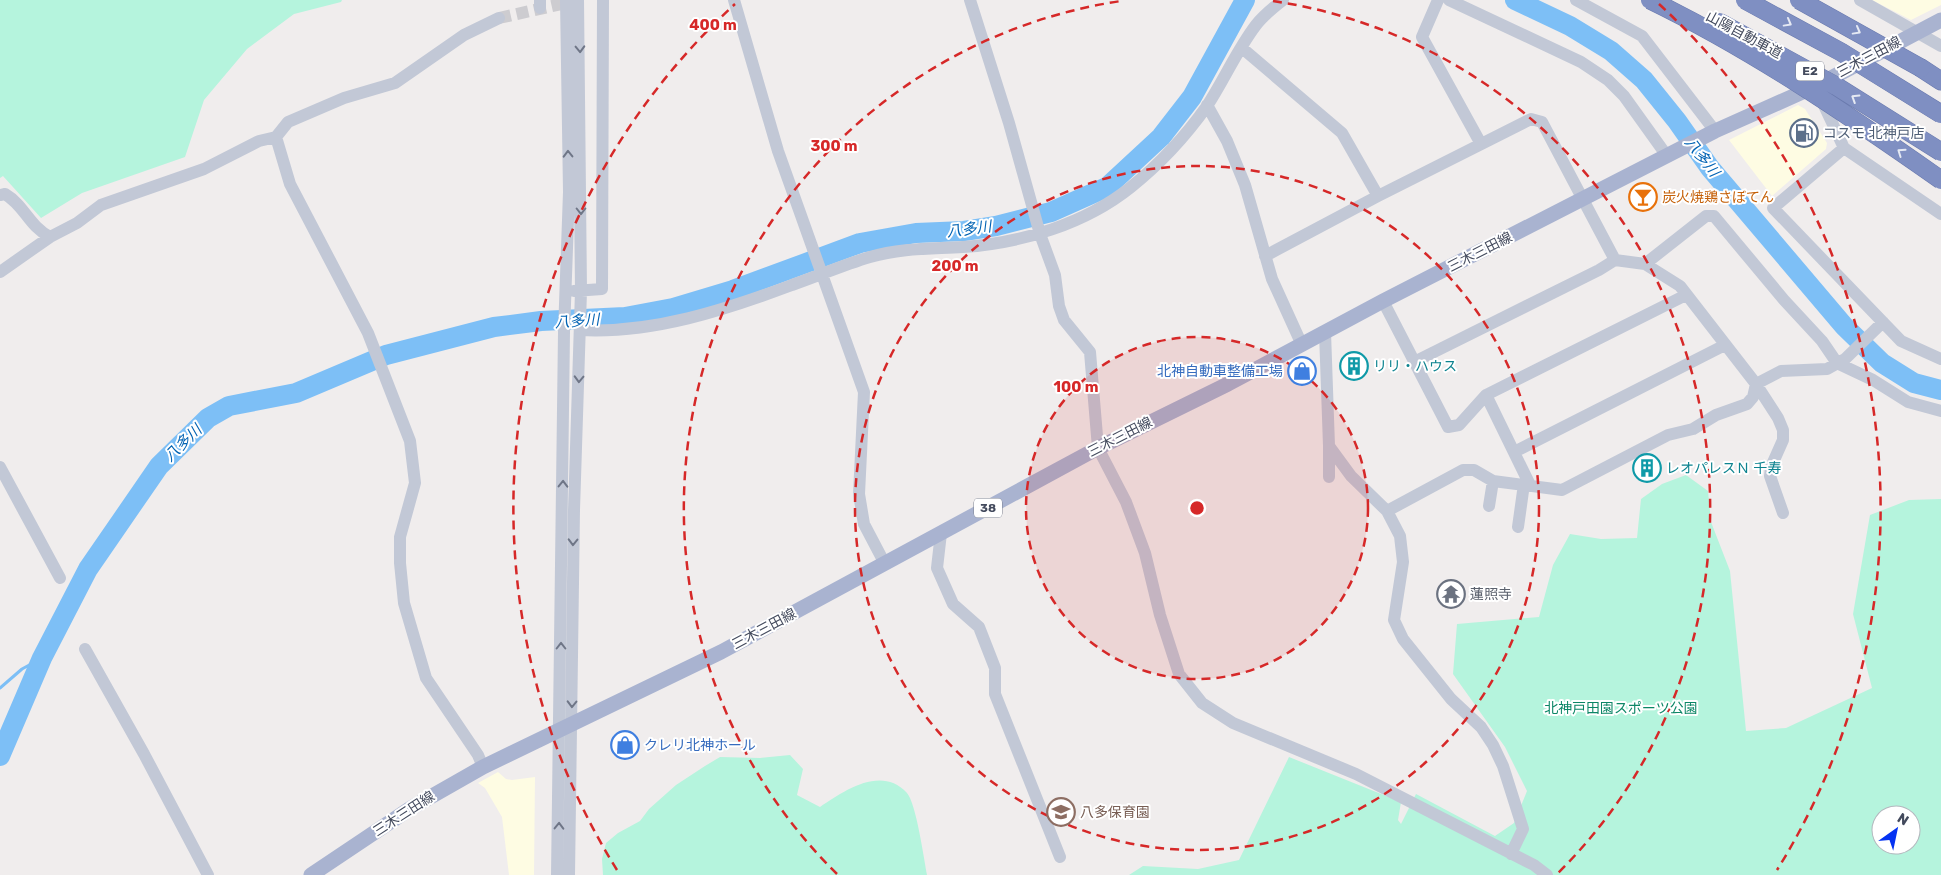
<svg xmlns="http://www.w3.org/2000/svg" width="1941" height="875" font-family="Rubik,'Noto Sans JP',sans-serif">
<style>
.commercial{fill:#fefce3}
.green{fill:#b5f4dd;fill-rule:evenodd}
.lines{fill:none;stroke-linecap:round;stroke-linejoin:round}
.stream{stroke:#7dbff6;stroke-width:3}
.river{stroke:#7dbff6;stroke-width:20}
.minor-tunnel{stroke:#cdccd0;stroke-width:12;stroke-dasharray:12 6;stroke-linecap:butt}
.highway-casing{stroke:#6a7aae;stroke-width:19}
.minor{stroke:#c2c8d6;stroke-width:12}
.major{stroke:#a9b3d0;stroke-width:15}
.highway{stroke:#7f8fc2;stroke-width:18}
.highway-bridge-casing{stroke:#6a7aae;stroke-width:19;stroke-linecap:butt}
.highway-bridge{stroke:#7f8fc2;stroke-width:18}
.oneway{stroke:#e5e9f3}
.oneway2{stroke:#6f7687}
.ring{fill:none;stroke:#d62828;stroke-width:2.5;stroke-dasharray:9 6}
.labels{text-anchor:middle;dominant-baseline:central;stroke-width:4;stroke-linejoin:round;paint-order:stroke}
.shield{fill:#fff;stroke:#7b808e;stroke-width:1}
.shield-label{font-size:12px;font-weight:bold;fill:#434a5d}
.street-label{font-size:14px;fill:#434a5d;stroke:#fff}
.service-label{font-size:14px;fill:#4e5e75;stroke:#fff;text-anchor:start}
.food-label{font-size:14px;fill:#c56008;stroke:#fff;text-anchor:start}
.culture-label{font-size:14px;fill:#0d838f;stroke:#fff;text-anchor:start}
.shop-label{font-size:14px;fill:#366cbe;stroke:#fff;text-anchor:end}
.worship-label{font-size:14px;fill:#5b616d;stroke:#fff;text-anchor:start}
.park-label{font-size:14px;fill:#0c8666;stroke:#fff}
.education-label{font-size:14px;fill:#785e54;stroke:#fff;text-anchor:start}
.water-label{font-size:15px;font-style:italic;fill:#0062b3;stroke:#fff}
.centre{fill:#d62828;stroke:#fff;stroke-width:2.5}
.ring-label{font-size:15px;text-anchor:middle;font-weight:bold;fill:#d62828;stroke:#fff;stroke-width:4;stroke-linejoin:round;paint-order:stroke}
</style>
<rect width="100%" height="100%" fill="#f0eded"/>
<path class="commercial" d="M1872,0H1941V5L1911,20Z
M1798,105L1805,109L1827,143L1826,149L1772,196L1729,140Z
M498,772L506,779L512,780L535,777L534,875H509L502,817L485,788L478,783Z"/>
<path class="green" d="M0,0H342L341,2L294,14L247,49L204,100L185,157L82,193L41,218L3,176L0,178Z
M1686,475L1708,491L1711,522L1730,571L1746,731L1786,728L1872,688L1853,614L1870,515L1909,500L1941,499V875H1129L1143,866L1198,869L1239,860L1289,757L1401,802L1398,820L1401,824L1416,794L1495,836L1514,823L1527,791L1505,747L1453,674L1457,624L1539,617L1553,565L1570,534L1601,539L1637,538L1641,499L1662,484ZM1881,815H1911V845H1881Z
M790,755L803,769L797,795L820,807C844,791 881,765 907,793C916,803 924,859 927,875H603L602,859L606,843L618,833L640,821L649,809L676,785L705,766L720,757L760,758Z"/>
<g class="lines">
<path class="stream" d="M0,688L22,669L42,658"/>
<path class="river" d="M1515,0L1570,26L1611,51L1644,80L1677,121L1710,168L1844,326L1882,363L1914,383L1941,390
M0,756L42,658L88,569L159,466L208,418L229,406L296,393L386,355L494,327L541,321L625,317L673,308L733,290L860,243L916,233L964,231L996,226L1051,212L1107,187L1161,137L1192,97L1245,0"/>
<path class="minor-tunnel" d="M499,18L575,1"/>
<defs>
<path id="highway" d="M1921,68L1941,81"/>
</defs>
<use href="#highway" class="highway-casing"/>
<path class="minor" d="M734,0L778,151L864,392L859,494L864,524L885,564
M970,0L1009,123L1040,234L1055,275L1059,306L1064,320L1090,352L1098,448L1126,502L1145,553L1160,615L1179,674L1202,703L1233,723L1356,774L1534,865L1547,875
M1438,0L1422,37L1481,144
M1449,0L1581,62L1608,80L1624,96L1667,156
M1576,0L1642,36L1715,131
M1860,0L1941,46
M540,8V0
M1242,48L1342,133L1378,196
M1821,99L1844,148L1773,208L1901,341L1941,359
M1207,105L1227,141L1245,185L1272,279L1302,345
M276,137L290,184L368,333L410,441L415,483L400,537V563L404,603L426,678L478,755L483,767
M1844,148L1941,214
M0,195L5,194C25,206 28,225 50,237
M1265,256L1378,196L1531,119L1542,122L1615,260L1645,264L1706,216H1714L1784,300L1822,341L1837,363L1873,380L1908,402L1941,411
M1645,264L1680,286L1756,384L1778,418L1783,430V440L1771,467L1770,476L1783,513
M0,272L50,237L77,223L101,205L204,169L259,141L276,137L288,122L344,98L395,83L464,35L499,18
M574,291L602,289L603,0
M1383,301L1448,427L1459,425L1486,395L1530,485
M580,330C652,334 725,310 792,285C818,276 843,265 870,257C901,248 931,249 963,247C1022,243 1085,224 1131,187C1161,163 1185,137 1207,106C1224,80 1237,50 1256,25C1263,16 1274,7 1283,0
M1325,332L1329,446L1351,476L1387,511L1400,536L1403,562L1394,620L1403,639L1451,699L1481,727L1493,745L1503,766L1523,829L1511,854
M1414,362L1599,270L1615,260
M1486,395L1686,295
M1514,452L1725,345
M0,467L60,578
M1329,477V446
M1489,506L1493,481
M1387,511L1463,470H1474L1493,481L1562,490L1668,435L1693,429L1716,415L1747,404L1753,397L1756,384L1781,371L1827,369L1845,359L1883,322
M1518,527L1524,484
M941,533L937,568L953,604L979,627L995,668V694L1060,857
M85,649L144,754L208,875
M557,875L564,332L569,192L566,0
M569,875L574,510L581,291L578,0"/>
<path class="major" d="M311,875L411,808L483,767L721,652L1098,448L1228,384L1383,301L1715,131L1816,86L1941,20"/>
<use href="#highway" class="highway"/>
<defs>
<path id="highway-bridge" d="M1650,0C1753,50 1847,114 1941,180
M1745,0L1841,52L1941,114
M1799,0L1921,68
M1719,22L1836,86L1941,152"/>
</defs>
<use href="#highway-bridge" class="highway-bridge-casing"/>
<use href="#highway-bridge" class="highway-bridge"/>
</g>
<defs><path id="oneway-chevron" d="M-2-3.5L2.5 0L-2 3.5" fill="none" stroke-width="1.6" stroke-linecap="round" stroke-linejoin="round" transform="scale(1.25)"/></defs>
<g class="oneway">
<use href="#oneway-chevron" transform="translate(1788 23) rotate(29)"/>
<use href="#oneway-chevron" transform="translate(1857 31) rotate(29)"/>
<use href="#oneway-chevron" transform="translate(1855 98) rotate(-148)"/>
<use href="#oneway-chevron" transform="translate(1901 152) rotate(-145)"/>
</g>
<g class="oneway2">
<use href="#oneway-chevron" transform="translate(580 49) rotate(88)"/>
<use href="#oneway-chevron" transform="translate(568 154) rotate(-91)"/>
<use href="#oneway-chevron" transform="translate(581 211) rotate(90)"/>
<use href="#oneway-chevron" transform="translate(579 379) rotate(92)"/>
<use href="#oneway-chevron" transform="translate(563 484) rotate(-89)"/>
<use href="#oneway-chevron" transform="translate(573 542) rotate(91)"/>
<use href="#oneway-chevron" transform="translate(561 646) rotate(-90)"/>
<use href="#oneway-chevron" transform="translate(572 704) rotate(91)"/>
<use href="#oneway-chevron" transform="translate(559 826) rotate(-89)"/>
</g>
<circle cx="1197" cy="508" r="171" fill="#d62828" fill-opacity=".12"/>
<g class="ring">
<circle cx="1197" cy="508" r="171"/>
<circle cx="1197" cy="508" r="342"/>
<path d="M837 874A513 513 0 0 1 1121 1M1273 1A513 513 0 0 1 1557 874"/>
<path d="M617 870A684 684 0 0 1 735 4M1659 4A684 684 0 0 1 1777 870"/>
</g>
<defs>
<symbol id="fuel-ring" viewBox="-11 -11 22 22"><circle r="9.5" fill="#fff" stroke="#5c6f8a" stroke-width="1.5"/><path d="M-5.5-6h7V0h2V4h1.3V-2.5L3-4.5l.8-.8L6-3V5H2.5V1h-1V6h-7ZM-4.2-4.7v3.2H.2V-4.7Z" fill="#5c6f8a"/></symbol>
<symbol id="bar-ring" viewBox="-11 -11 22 22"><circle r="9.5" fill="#fff" stroke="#e8710a" stroke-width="1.5"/><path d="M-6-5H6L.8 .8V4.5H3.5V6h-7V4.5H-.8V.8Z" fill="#e8710a"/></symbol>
<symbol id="building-ring" viewBox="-11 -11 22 22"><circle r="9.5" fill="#fff" stroke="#0f9aa8" stroke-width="1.5"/><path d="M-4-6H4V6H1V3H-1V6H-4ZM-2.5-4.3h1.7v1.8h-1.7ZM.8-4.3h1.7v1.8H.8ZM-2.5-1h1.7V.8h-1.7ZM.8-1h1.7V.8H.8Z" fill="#0f9aa8"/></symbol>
<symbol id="shop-ring" viewBox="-11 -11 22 22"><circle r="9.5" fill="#fff" stroke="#3f7fe0" stroke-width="1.5"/><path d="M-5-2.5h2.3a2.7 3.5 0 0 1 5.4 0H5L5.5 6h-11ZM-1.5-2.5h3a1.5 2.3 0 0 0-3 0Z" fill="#3f7fe0"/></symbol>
<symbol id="temple-ring" viewBox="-11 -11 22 22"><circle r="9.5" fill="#fff" stroke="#6b7280" stroke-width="1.5"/><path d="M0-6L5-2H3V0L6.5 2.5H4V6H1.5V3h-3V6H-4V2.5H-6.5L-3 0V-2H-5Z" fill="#6b7280"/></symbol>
<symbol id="school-ring" viewBox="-11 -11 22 22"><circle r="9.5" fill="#fff" stroke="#8d6e63" stroke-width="1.5"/><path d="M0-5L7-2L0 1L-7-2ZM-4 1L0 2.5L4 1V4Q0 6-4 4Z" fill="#8d6e63"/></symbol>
</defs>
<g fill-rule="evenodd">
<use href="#fuel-ring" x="1788" y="117" width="32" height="32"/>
<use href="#bar-ring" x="1627" y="181" width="32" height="32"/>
<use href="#building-ring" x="1338" y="350" width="32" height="32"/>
<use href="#shop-ring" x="1286" y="355" width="32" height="32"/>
<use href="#building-ring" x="1631" y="452" width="32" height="32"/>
<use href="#temple-ring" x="1435" y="578" width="32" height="32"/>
<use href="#shop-ring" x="609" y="729" width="32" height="32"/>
<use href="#school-ring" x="1045" y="796" width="32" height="32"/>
</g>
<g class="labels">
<g class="shield">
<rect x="1796" y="61.5" width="28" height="19" rx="4"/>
<rect x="974" y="498.5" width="28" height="19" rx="4"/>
</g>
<g class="shield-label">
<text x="1810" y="71">E2</text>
<text x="988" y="508">38</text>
</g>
<g class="street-label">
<text transform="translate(1744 35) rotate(28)">山陽自動車道</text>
<text transform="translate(1869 57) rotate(-28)">三木三田線</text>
<text transform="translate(1480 252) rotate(-27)">三木三田線</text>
<text transform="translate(1120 437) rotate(-27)">三木三田線</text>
<text transform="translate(764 629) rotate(-28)">三木三田線</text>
<text transform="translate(404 814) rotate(-33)">三木三田線</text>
</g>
<g class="service-label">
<text x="1823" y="133">コスモ 北神戸店</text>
</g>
<g class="food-label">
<text x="1662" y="197">炭火焼鶏さぼてん</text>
</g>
<g class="culture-label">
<text x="1373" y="366">リリ・ハウス</text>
<text x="1666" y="468">レオパレスＮ 千寿</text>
</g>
<g class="shop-label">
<text x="1283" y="371">北神自動車整備工場</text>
<text x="644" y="745" text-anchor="start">クレリ北神ホール</text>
</g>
<g class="worship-label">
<text x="1470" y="594">蓮照寺</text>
</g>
<g class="park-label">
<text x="1621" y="708">北神戸田園スポーツ公園</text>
</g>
<g class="education-label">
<text x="1080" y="812">八多保育園</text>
</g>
<g class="water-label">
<text transform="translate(1702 157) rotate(52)">八多川</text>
<text transform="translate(969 229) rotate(-7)">八多川</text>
<text transform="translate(577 321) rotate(-4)">八多川</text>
<text transform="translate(183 443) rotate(-44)">八多川</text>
</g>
</g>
<circle cx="1197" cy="508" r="8" class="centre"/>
<g class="ring-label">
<text x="713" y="30">400 m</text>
<text x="834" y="151">300 m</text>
<text x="955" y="271">200 m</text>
<text x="1076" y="392">100 m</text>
</g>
<g transform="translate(1896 830) rotate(33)"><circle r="24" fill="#ffffff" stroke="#b4b7be"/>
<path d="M0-4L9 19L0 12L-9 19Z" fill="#0533f2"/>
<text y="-8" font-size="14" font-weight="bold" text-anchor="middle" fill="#434a5d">N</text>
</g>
</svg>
